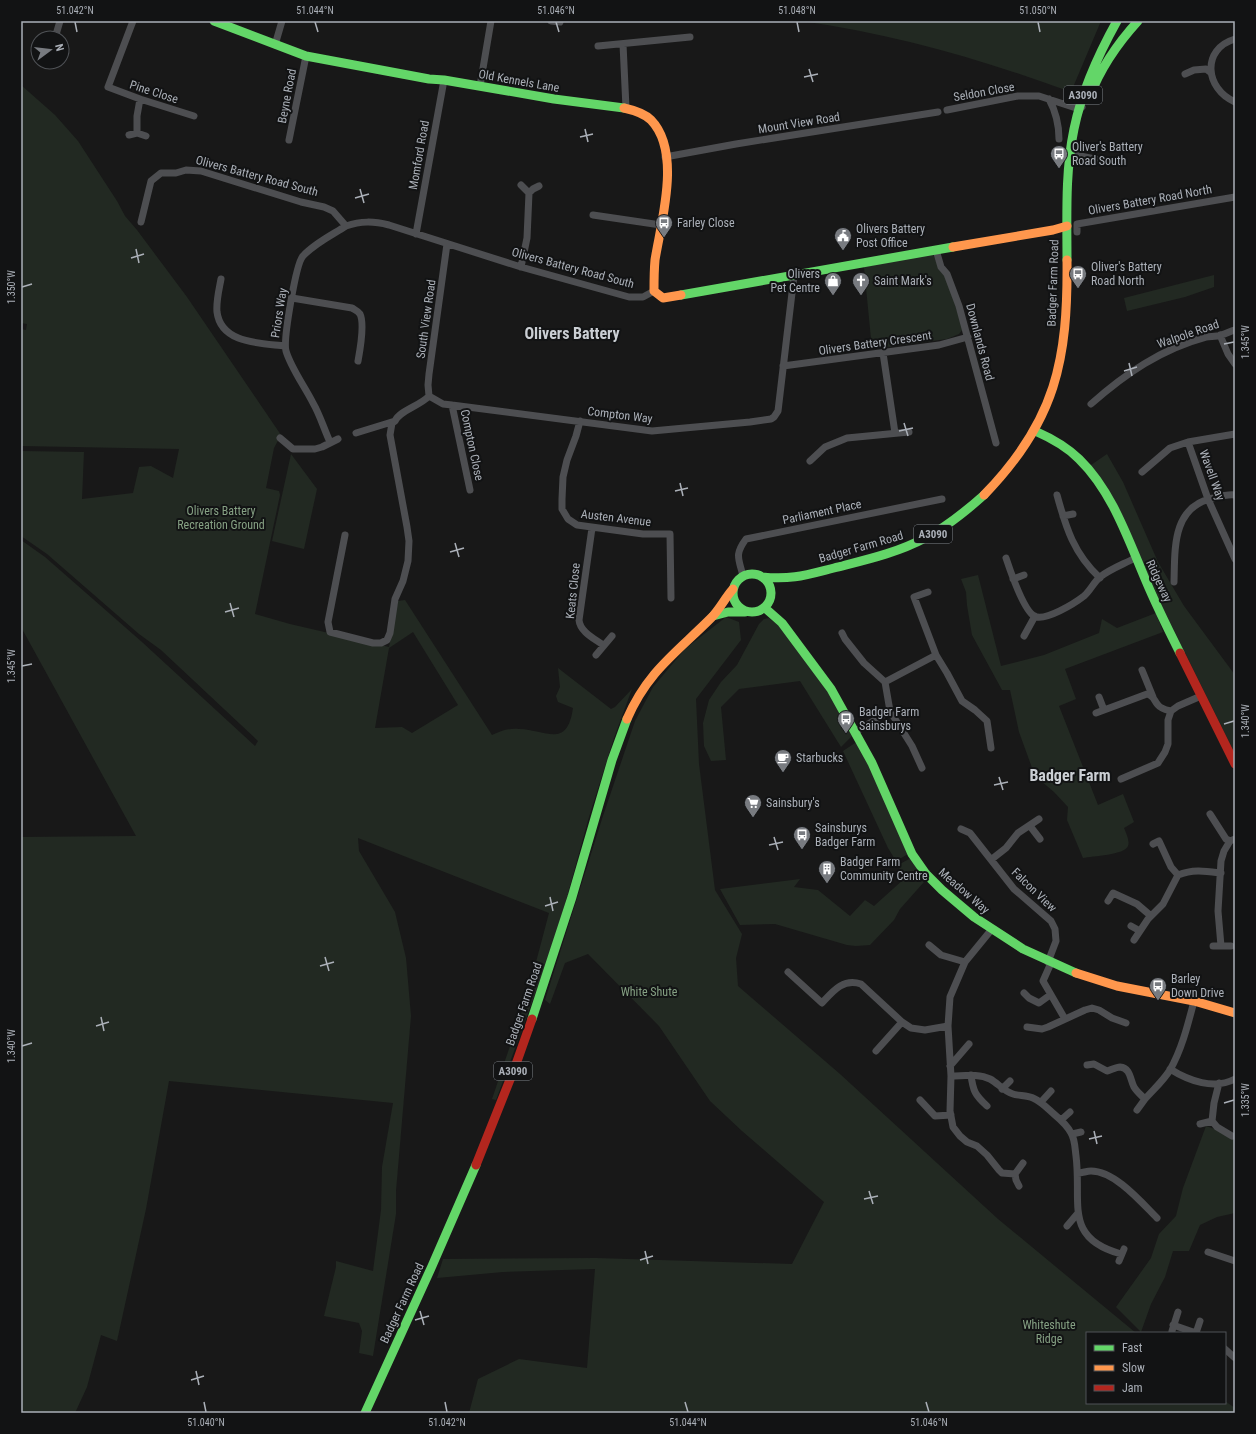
<svg xmlns="http://www.w3.org/2000/svg" width="1256" height="1434" font-family="'Roboto Condensed',sans-serif">
<style>
.green{fill:#222922;fill-rule:evenodd}
.lines{fill:none;stroke-linecap:round;stroke-linejoin:round}
.street{stroke:#4d4e51;stroke-width:7}
.fast{stroke:#63d668;stroke-width:9}
.slow{stroke:#ff974d;stroke-width:9}
.jam{stroke:#b3261e;stroke-width:9}
.ticks{fill:none;stroke:#abb0b8;stroke-width:1.5}
.labels{text-anchor:middle;dominant-baseline:central;stroke-width:4;stroke-linejoin:round;paint-order:stroke}
.shield{fill:#121314;stroke:#7d8187;stroke-width:1}
.shield-label{font-size:11px;font-weight:bold;fill:#abb0b8}
.street-label{font-size:12px;fill:#abb0b8;stroke:#121314}
.poi-label{font-size:12px;fill:#abb0b8;stroke:#121314;text-anchor:start}
.park-label{font-size:12px;fill:#86a184;stroke:#121314}
.district-label{font-size:16px;font-weight:bold;fill:#cbcfd4;stroke:#121314}
.neatline{fill:none;stroke:#abb0b8;stroke-width:1.5}
.ticks-label{font-size:10px;text-anchor:middle;fill:#abb0b8}
</style>
<rect width="100%" height="100%" fill="#181818"/>
<path class="green" d="M801,21H1101L1071,92C984,60 894,34 801,21Z
M21,85L55,115L78,141L117,201L125,216L137,230L187,297L281,435L274,448L266,488L279,491L280,495L255,614L290,624L389,647L398,601L405,600L492,735C501,731 508,728 519,729C547,730 567,749 573,708L558,702L556,696L560,687L558,668L611,709L615,707L632,689L614,738L589,817L565,904L545,967L496,1100L492,1099L527,996L549,913L358,838L359,851L395,912L406,958L411,1016L396,1191V1214L373,1356L359,1353L362,1331L359,1323L324,1316L336,1267V1261L373,1271L381,1210L382,1167L393,1103L169,1081L146,1209L117,1341L101,1335L87,1387L75,1413H21V837L136,836L21,627V540L45,557L142,642L255,746L258,741L161,650L139,634L47,554L21,536V451L84,452L82,499L133,493L139,467L151,466L173,478L179,449L21,446V329L26,330L27,324L21,323ZM413,632L458,705L412,733L402,727L375,728L389,648Z
M933,254L940,271L946,277L963,329L959,334L947,339L872,349L864,267Z
M1214,275V287L1185,297L1127,311L1124,298Z
M291,454L317,489L304,549L272,541Z
M1107,454L1123,482L1158,562L1184,606L1235,675V754L1163,608L1125,523L1091,465Z
M978,575L1001,666L1044,655L1099,633L1102,619L1117,628L1156,613L1163,632L1065,669L1076,699L1059,706L1098,805L1123,794L1134,822L1124,828C1126,833 1130,841 1128,846C1125,855 1092,856 1083,858L1067,820L1068,807L1054,792L1035,776L1019,732L1010,690H1002L972,635L967,605L966,592L961,579Z
M726,617L739,622L741,640L696,699L699,764L715,890L742,934L736,958L738,986L840,1074L998,1219L1136,1333H1087V1403H1225V1401L1235,1408V1413H469L478,1379L519,1359L587,1368L595,1269L503,1272L437,1278L443,1259L596,1258L792,1264L824,1202L742,1131L710,1101L659,1026L588,954L565,963L550,1004L545,1000L602,819L635,721L653,687L685,649Z
M769,618L784,630L829,692L852,736L841,747L800,681L739,689L721,707L726,760L711,761L704,746L703,723L709,700L721,682L737,665L759,624L764,619Z
M858,741L908,854L896,861L888,848L843,751Z
M911,858L924,882L900,909L894,920L870,945L856,946L847,945L775,924L740,925L720,889L800,879L794,887L818,890L850,916L865,900L874,906L904,879L898,865Z
M1206,1126L1235,1136V1213L1217,1217L1200,1225L1189,1251H1173L1165,1277L1151,1304L1141,1332L1116,1307L1151,1258L1159,1234L1176,1216L1183,1188Z"/>
<g class="lines">
<path class="street" d="M133,21L108,87L140,99L194,116
M551,21L560,22
M55,38L60,21
M1235,39C1201,49 1205,89 1235,102
M623,44L626,108
M275,45L282,21
M598,46L690,37
M1185,74L1194,70L1206,69L1210,72
M480,86L491,21
M1049,99C1056,112 1059,124 1059,139
M947,110L1018,96H1039L1079,109L1082,107
M137,133V116L140,99
M129,135L137,133L146,136
M289,140L306,56
M1070,154L1100,160
M665,157L736,144L938,112
M521,185L529,193
M593,215L661,225
M141,222L151,181L161,173H176L186,170L201,171L301,202L324,207L333,211L346,226C361,221 373,221 389,225L521,267L629,297H643L654,291
M1077,232V224L1235,197
M416,234L444,80
M936,250L941,267L947,274L959,306L996,443
M521,267L527,238L529,193L533,189L539,186
M221,279C219,290 216,301 217,312C221,344 261,343 285,346
M292,298L352,308C355,310 358,311 360,314C365,324 360,350 358,361
M1220,335L1228,354L1235,364
M883,353L895,433
M783,366L939,345L968,337
M429,396L428,385L429,374L447,244
M1091,404C1125,374 1161,349 1206,337C1211,336 1216,337 1221,335C1226,334 1230,331 1235,330
M452,405L470,490
M580,421L576,436L567,460L563,477L562,499V509L568,519L577,525L643,534H670L671,598
M356,433L395,421C400,410 420,406 429,396L443,404L452,405L652,431L750,422L771,419L774,417L778,411L794,276
M280,438L293,449H315L322,447L338,439
M330,442C324,429 320,415 313,403C305,387 291,368 286,351C283,340 296,263 303,256C315,243 332,235 346,226
M1188,442L1208,499L1235,559
M810,461L825,447L847,438L909,432
M1142,472L1170,448L1188,442L1235,434
M1057,495C1066,528 1074,554 1100,578
M1063,516L1073,514
M592,528L579,620C580,632 595,639 603,645
M345,535L328,622L330,632L373,643H381L387,640L390,633L395,599L403,581L408,561L409,541L407,527L390,435L392,423L395,421
M1006,558C1010,570 1023,609 1034,616C1045,622 1075,603 1084,596C1090,591 1094,582 1100,577C1110,569 1124,564 1135,558
M743,576C739,559 734,555 746,539L942,499
M1013,579L1024,575
M1174,582C1175,548 1172,507 1213,498C1221,496 1228,494 1235,495
M928,592L914,597L936,655L947,673L962,701L975,710L987,721L991,748
M842,633L845,639L864,663L885,682L890,711L912,746L922,768
M1024,636L1035,616
M596,655L612,636
M1142,670L1153,697
M885,682L936,655
M1099,697L1104,710
M1096,713L1147,694C1154,695 1154,701 1158,705C1161,709 1167,710 1171,711
M855,732L890,711
M1121,779L1158,763L1165,752L1168,744V720L1171,711L1178,706L1201,696
M1210,814L1226,839L1230,841
M1030,826L1040,839
M961,829L970,833L1014,889L1051,921L1055,929L1056,941L1048,962
M1153,844L1159,841L1171,867L1178,875
M992,859L1006,848L1018,833L1039,819
M1108,901L1113,893L1137,904L1151,916
M1131,926L1140,931
M992,929L965,962L950,997L948,1026L951,1076L950,1111L953,1127L960,1136L967,1142L977,1146L987,1155L999,1170L1002,1173L1015,1174
M1134,940L1148,919L1163,904L1178,875C1193,869 1205,871 1221,873
M929,945L941,955L965,962
M1213,946H1231
M1221,946L1218,911L1221,861L1224,851L1230,841L1235,839
M1051,963L1043,981L1065,1019
M788,972L822,1003C833,991 843,978 861,984L902,1022L911,1028L925,1030L948,1026
M1024,993L1029,998L1039,1003L1050,995
M1027,1027L1042,1029L1048,1027L1085,1010L1092,1008L1099,1010L1112,1018L1126,1023
M876,1051L902,1022
M1087,1065L1094,1064L1107,1071C1111,1070 1116,1067 1120,1067C1131,1068 1130,1080 1134,1087C1137,1092 1141,1095 1145,1099C1154,1089 1163,1081 1170,1070C1182,1049 1188,1024 1194,1001
M950,1066L969,1044
M1170,1069C1189,1081 1214,1090 1235,1079
M971,1075C973,1091 975,1095 987,1106
M951,1076C963,1076 978,1073 990,1079C998,1083 1003,1091 1013,1094C1019,1096 1027,1095 1033,1098C1042,1102 1048,1109 1055,1115C1061,1120 1067,1125 1071,1133C1075,1139 1075,1149 1076,1156C1082,1203 1063,1238 1121,1254
M1219,1083L1214,1103L1212,1121L1217,1127L1232,1136
M1002,1089L1010,1081
M920,1100L935,1116L951,1115
M1041,1102L1051,1091
M1137,1110L1145,1099
M1061,1120L1070,1112
M1200,1124L1212,1121
M1072,1134L1081,1132
M1078,1173C1082,1173 1087,1171 1091,1171C1115,1171 1141,1202 1157,1218
M1019,1186L1016,1180L1015,1174L1023,1163
M1067,1226L1078,1213
M1208,1252L1235,1261
M1119,1261L1124,1249
M1173,1325L1196,1333
M1172,1331L1178,1312
M1196,1333L1200,1321
M1225,1349L1235,1358"/>
<path class="fast" d="M214,21L306,56L429,79L444,80L554,99L624,108
M1090,96C1101,67 1118,43 1138,21
M1067,260C1067,216 1065,172 1074,129C1082,90 1098,55 1117,21
M681,295L953,247
M1035,431C1051,438 1066,446 1079,459C1112,491 1128,539 1146,581C1156,605 1168,629 1180,653
M733 593a19 19 0 1 1 38 0a19 19 0 1 1-38 0Z
M762,577C792,580 806,575 834,568C865,560 897,553 925,538C947,527 966,511 984,495
M765,608L782,623L831,689L872,763L912,854L926,874L942,890L974,917L1023,949L1076,973
M713,616L728,612H745
M532,1019L572,897L612,760L627,719
M365,1413L432,1266L476,1165"/>
<path class="slow" d="M624,108C633,110 644,113 651,120C682,152 661,222 655,260C654,271 654,281 654,291L663,298L681,295
M953,247L1053,230L1067,226
M984,495C1056,421 1068,360 1067,260
M627,719C647,672 676,653 711,618C719,610 725,598 733,589
M1076,973L1117,986L1194,1001L1235,1013"/>
<path class="jam" d="M1180,653L1235,764
M476,1165L515,1067L532,1019"/>
</g>
<path class="ticks" d="M75,22L77,32M315,22L318,32M556,22L559,32M797,22L799,32M1038,22L1040,32M809,69L813,82M804,77L818,74M585,129L588,142M580,137L593,134M360,189L364,203M355,198L369,194M136,249L139,263M131,258L144,254M22,287L32,284M1224,344L1234,342M1129,363L1132,376M1124,371L1137,367M904,423L908,436M899,431L913,428M680,483L683,496M675,491L688,488M455,543L459,557M450,552L464,548M230,603L234,617M225,612L239,608M22,666L32,664M1224,724L1234,721M999,777L1003,790M994,785L1008,782M774,837L778,850M769,845L783,842M550,897L553,911M545,906L558,902M325,957L329,971M320,966L334,962M101,1017L104,1031M96,1026L109,1022M22,1046L32,1043M1224,1103L1234,1100M1094,1131L1097,1144M1089,1139L1102,1136M869,1191L873,1204M864,1199L878,1196M645,1251L648,1264M640,1260L653,1256M420,1311L424,1325M415,1320L429,1316M196,1371L199,1385M191,1380L204,1376M204,1402L206,1412M445,1402L447,1412M685,1402L688,1412M926,1402L929,1412"/>
<defs>
<symbol id="bus-pin" viewBox="-11 -11 22 30"><path d="M0 17L-7.5 6A9.5 9.5 0 1 1 7.5 6Z" fill="#787b80" stroke="#121314"/><path d="M-5-6H5V4H4V6H2V4H-2V6H-4V4H-5ZM-3.5-4V0h7V-4ZM-3.5 1.2v1.5H-2V1.2ZM2 1.2v1.5H3.5V1.2Z" fill="#fff"/></symbol>
<symbol id="civic-pin" viewBox="-11 -11 22 30"><path d="M0 17L-7.5 6A9.5 9.5 0 1 1 7.5 6Z" fill="#787b80" stroke="#121314"/><path d="M-.6-6.5H3V-4.5H.6V-3L4-1V1h2V6H-6V1h2V-1L-.6-3ZM-1.2 2.5V6h2.4V2.5Z" fill="#fff"/></symbol>
<symbol id="shop-pin" viewBox="-11 -11 22 30"><path d="M0 17L-7.5 6A9.5 9.5 0 1 1 7.5 6Z" fill="#787b80" stroke="#121314"/><path d="M-5-2.5h2.3a2.7 3.5 0 0 1 5.4 0H5L5.5 6h-11ZM-1.5-2.5h3a1.5 2.3 0 0 0-3 0Z" fill="#fff"/></symbol>
<symbol id="church-pin" viewBox="-11 -11 22 30"><path d="M0 17L-7.5 6A9.5 9.5 0 1 1 7.5 6Z" fill="#787b80" stroke="#121314"/><path d="M-1.2-6h2.4v3.5h3.3v2.4h-3.3V6h-2.4V-.1h-3.3v-2.4h3.3Z" fill="#fff"/></symbol>
<symbol id="cafe-pin" viewBox="-11 -11 22 30"><path d="M0 17L-7.5 6A9.5 9.5 0 1 1 7.5 6Z" fill="#787b80" stroke="#121314"/><path d="M-5.5-4.5H6V0H3Q3 3.5 0 3.5H-2.5Q-5.5 3.5-5.5 0ZM3-3.2v2h1.7v-2ZM-6 4.5H4V6H-6Z" fill="#fff"/></symbol>
<symbol id="supermarket-pin" viewBox="-11 -11 22 30"><path d="M0 17L-7.5 6A9.5 9.5 0 1 1 7.5 6Z" fill="#787b80" stroke="#121314"/><path d="M-6-5.5h2.5l.6 2H6L4.5 2H-2.5L-4.4-4H-6ZM-1.5 3.2a1.3 1.3 0 1 0 .1 0ZM3 3.2a1.3 1.3 0 1 0 .1 0Z" fill="#fff"/></symbol>
<symbol id="building-pin" viewBox="-11 -11 22 30"><path d="M0 17L-7.5 6A9.5 9.5 0 1 1 7.5 6Z" fill="#787b80" stroke="#121314"/><path d="M-4-6H4V6H1V3H-1V6H-4ZM-2.5-4.3h1.7v1.8h-1.7ZM.8-4.3h1.7v1.8H.8ZM-2.5-1h1.7V.8h-1.7ZM.8-1h1.7V.8H.8Z" fill="#fff"/></symbol>
</defs>
<g fill-rule="evenodd">
<use href="#bus-pin" x="1049" y="144" width="20" height="27"/>
<use href="#bus-pin" x="654" y="213" width="20" height="27"/>
<use href="#civic-pin" x="833" y="226" width="20" height="27"/>
<use href="#bus-pin" x="1068" y="264" width="20" height="27"/>
<use href="#shop-pin" x="823" y="271" width="20" height="27"/>
<use href="#church-pin" x="851" y="271" width="20" height="27"/>
<use href="#bus-pin" x="836" y="709" width="20" height="27"/>
<use href="#cafe-pin" x="773" y="748" width="20" height="27"/>
<use href="#supermarket-pin" x="743" y="793" width="20" height="27"/>
<use href="#bus-pin" x="792" y="825" width="20" height="27"/>
<use href="#building-pin" x="817" y="859" width="20" height="27"/>
<use href="#bus-pin" x="1148" y="976" width="20" height="27"/>
</g>
<g class="labels">
<g class="shield">
<rect x="1064" y="86" width="38" height="18" rx="3"/>
<rect x="914" y="525" width="38" height="18" rx="3"/>
<rect x="494" y="1062" width="38" height="18" rx="3"/>
</g>
<g class="shield-label">
<text x="1083" y="95">A3090</text>
<text x="933" y="534">A3090</text>
<text x="513" y="1071">A3090</text>
</g>
<g class="street-label">
<text transform="translate(519 81) rotate(10)">Old Kennels Lane</text>
<text transform="translate(154 92) rotate(18)">Pine Close</text>
<text transform="translate(984 92) rotate(-10)">Seldon Close</text>
<text transform="translate(287 96) rotate(-79)">Beyne Road</text>
<text transform="translate(799 123) rotate(-9)">Mount View Road</text>
<text transform="translate(419 155) rotate(-80)">Momford Road</text>
<text transform="translate(257 176) rotate(15)">Olivers Battery Road South</text>
<text transform="translate(1150 200) rotate(-10)">Olivers Battery Road North</text>
<text transform="translate(573 268) rotate(15)">Olivers Battery Road South</text>
<text transform="translate(1053 283) rotate(-88)">Badger Farm Road</text>
<text transform="translate(279 313) rotate(-81)">Priors Way</text>
<text transform="translate(426 319) rotate(-82)">South View Road</text>
<text transform="translate(1188 334) rotate(-19)">Walpole Road</text>
<text transform="translate(980 342) rotate(75)">Downlands Road</text>
<text transform="translate(875 343) rotate(-8)">Olivers Battery Crescent</text>
<text transform="translate(620 415) rotate(7)">Compton Way</text>
<text transform="translate(472 445) rotate(78)">Compton Close</text>
<text transform="translate(1212 475) rotate(70)">Wavell Way</text>
<text transform="translate(822 512) rotate(-12)">Parliament Place</text>
<text transform="translate(616 518) rotate(7)">Austen Avenue</text>
<text transform="translate(861 547) rotate(-16)">Badger Farm Road</text>
<text transform="translate(1159 581) rotate(65)">Ridgeway</text>
<text transform="translate(573 591) rotate(-84)">Keats Close</text>
<text transform="translate(1034 890) rotate(44)">Falcon View</text>
<text transform="translate(964 891) rotate(41)">Meadow Way</text>
<text transform="translate(524 1004) rotate(-71)">Badger Farm Road</text>
<text transform="translate(402 1303) rotate(-65)">Badger Farm Road</text>
</g>
<g class="poi-label">
<text x="1072" y="147">Oliver's Battery<tspan x="1072" dy="14">Road South</tspan></text>
<text x="677" y="223">Farley Close</text>
<text x="856" y="229">Olivers Battery<tspan x="856" dy="14">Post Office</tspan></text>
<text x="1091" y="267">Oliver's Battery<tspan x="1091" dy="14">Road North</tspan></text>
<text x="820" y="274" text-anchor="end">Olivers<tspan x="820" dy="14">Pet Centre</tspan></text>
<text x="874" y="281">Saint Mark's</text>
<text x="859" y="712">Badger Farm<tspan x="859" dy="14">Sainsburys</tspan></text>
<text x="796" y="758">Starbucks</text>
<text x="766" y="803">Sainsbury's</text>
<text x="815" y="828">Sainsburys<tspan x="815" dy="14">Badger Farm</tspan></text>
<text x="840" y="862">Badger Farm<tspan x="840" dy="14">Community Centre</tspan></text>
<text x="1171" y="979">Barley<tspan x="1171" dy="14">Down Drive</tspan></text>
</g>
<g class="park-label">
<text x="221" y="511">Olivers Battery<tspan x="221" dy="14">Recreation Ground</tspan></text>
<text x="649" y="992">White Shute</text>
<text x="1049" y="1325">Whiteshute<tspan x="1049" dy="14">Ridge</tspan></text>
</g>
<g class="district-label">
<text x="572" y="333">Olivers Battery</text>
<text x="1070" y="775">Badger Farm</text>
</g>
</g>
<rect width="1256" height="1434" fill="none" stroke="#121314" stroke-width="44"/>
<rect x="1086" y="1332" width="140" height="72" fill="#121314" stroke="#4f5256"/>
<rect x="1094" y="1345" width="20" height="6" fill="#63d668" stroke="#4f5256"/>
<text x="1122" y="1352" font-size="12" fill="#abb0b8">Fast</text>
<rect x="1094" y="1365" width="20" height="6" fill="#ff974d" stroke="#4f5256"/>
<text x="1122" y="1372" font-size="12" fill="#abb0b8">Slow</text>
<rect x="1094" y="1385" width="20" height="6" fill="#b3261e" stroke="#4f5256"/>
<text x="1122" y="1392" font-size="12" fill="#abb0b8">Jam</text>
<g transform="translate(50 50) rotate(75)"><circle r="19" fill="#121314" stroke="#4f5256"/>
<path d="M0-3L7 15L0 10L-7 15Z" fill="#787b80"/>
<text y="-6" font-size="11" font-weight="bold" text-anchor="middle" fill="#abb0b8">N</text>
</g>
<rect x="22" y="22" width="1212" height="1390" class="neatline"/>
<g class="ticks-label">
<text x="75" y="14">51.042°N</text>
<text x="315" y="14">51.044°N</text>
<text x="556" y="14">51.046°N</text>
<text x="797" y="14">51.048°N</text>
<text x="1038" y="14">51.050°N</text>
<text transform="translate(11 287) rotate(-90)" y="4">1.350°W</text>
<text transform="translate(1245 342) rotate(-90)" y="4">1.345°W</text>
<text transform="translate(11 666) rotate(-90)" y="4">1.345°W</text>
<text transform="translate(1245 721) rotate(-90)" y="4">1.340°W</text>
<text transform="translate(11 1046) rotate(-90)" y="4">1.340°W</text>
<text transform="translate(1245 1100) rotate(-90)" y="4">1.335°W</text>
<text x="206" y="1426">51.040°N</text>
<text x="447" y="1426">51.042°N</text>
<text x="688" y="1426">51.044°N</text>
<text x="929" y="1426">51.046°N</text>
</g>
</svg>
